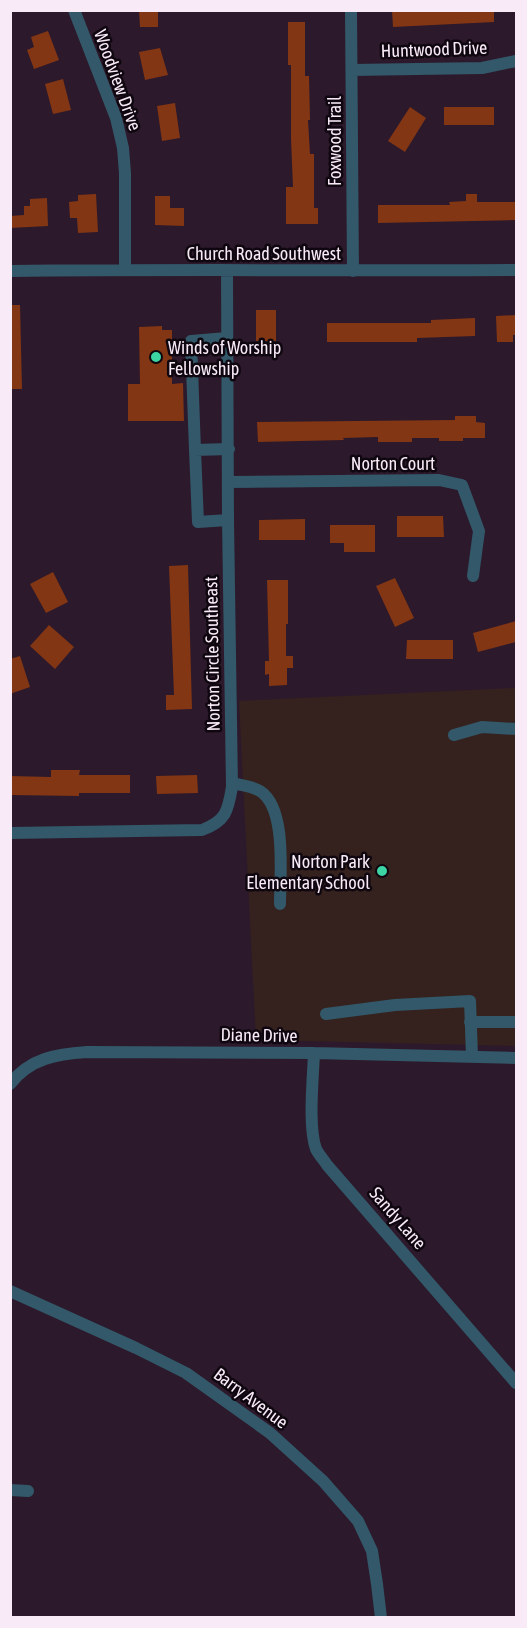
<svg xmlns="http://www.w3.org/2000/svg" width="527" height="1628" font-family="'Asap Condensed',sans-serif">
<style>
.education{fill:#35221f}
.building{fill:#823614}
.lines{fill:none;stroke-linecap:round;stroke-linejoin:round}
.minor{stroke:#325869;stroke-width:12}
.poi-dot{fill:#3dd4a3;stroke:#0f070f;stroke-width:2}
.labels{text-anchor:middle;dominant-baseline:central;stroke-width:5;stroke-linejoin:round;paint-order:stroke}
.street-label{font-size:18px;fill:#f8eaf7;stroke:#0f070f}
.poi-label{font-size:18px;fill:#f8eaf7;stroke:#0f070f;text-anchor:start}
</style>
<rect width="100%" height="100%" fill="#2c192b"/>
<path class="education" d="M516,688V1046L256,1040L239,701Z"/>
<path class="building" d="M139,10H158V27H140Z
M392,10H494V22L393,27Z
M288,22H305V76H309L310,120H308L310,154H314V208H318V224H286V187H293L291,139V65H288Z
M48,31L59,60L34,69L27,50L34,47L31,37Z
M160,48L168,75L145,80L139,52Z
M63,79L71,110L53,114L45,84Z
M175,103L180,138L162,141L157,106Z
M410,107L426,118L405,152L388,141Z
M444,107H494V125H444Z
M96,194L98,232L78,233L77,218H70L69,202L78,201V195Z
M466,194H477V202H516V220L378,223V205H450L449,202L466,201Z
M155,196H170V208H184V226L155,225Z
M47,198L48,226L10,228V216L24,215V206H30V199Z
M10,305H20L22,389H10Z
M256,310H276V341H256Z
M516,315V335H513V342H497L496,316Z
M475,318V336L417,338V342H327V323H431V320Z
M162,326V330H172V384L183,383L184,421H128V384H140L139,327Z
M455,416H476V422L485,423V438H463V441H439V438H412V442H378V437L343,438L344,440L258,442L257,422L455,420Z
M397,516H443L444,537H397Z
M305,519V540H259V520Z
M330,525H375V552H344V543H330Z
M188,565L192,709L166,710V695H174L169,566Z
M53,572L68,602L46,613L30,584Z
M395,578L414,618L395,627L376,586Z
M267,580H288V624H286V656H293V668H287V685L269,686V674L265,675V661H269Z
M516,621V642L478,652L473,633Z
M49,625L74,647L55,669L30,646Z
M407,640H453V659H406Z
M20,656L30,687L10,694V659Z
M51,770H80L79,775H130V793H79V796L10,795V776L51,777Z
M197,775L198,793L157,794L156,776Z"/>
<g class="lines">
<path class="minor" d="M74,10L116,118L123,148L125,173V270
M351,10L353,271
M352,70L482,68L516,61
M10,271C179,269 348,271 516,270
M227,338L191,341L195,450L229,449
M195,450L198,522L228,520
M229,482L439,480L462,485L479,531L473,576
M454,735L482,727L516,729
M232,783C241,785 252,786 260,791C287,808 280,875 280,904
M10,833L202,830C226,821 228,811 232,787L228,520L227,271
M326,1014L395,1005L470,1001L472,1056
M470,1022H516
M314,1053C313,1079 308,1127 316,1149C319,1155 324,1160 327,1165L516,1383
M10,1084C30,1058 57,1054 87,1052L314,1053L516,1058
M10,1291L136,1348L186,1373L270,1433L323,1481L358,1521L372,1551L377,1584L381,1618
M10,1490L28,1491"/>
</g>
<g class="poi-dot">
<circle cx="156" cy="357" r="6"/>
<circle cx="382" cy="871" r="6"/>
</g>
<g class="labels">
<g class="street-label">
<text transform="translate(434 49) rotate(-2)">Huntwood Drive</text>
<text transform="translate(118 80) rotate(70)">Woodview Drive</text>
<text transform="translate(334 141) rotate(-90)">Foxwood Trail</text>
<text x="264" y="253">Church Road Southwest</text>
<text x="393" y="463">Norton Court</text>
<text transform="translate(212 654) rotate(-91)">Norton Circle Southeast</text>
<text transform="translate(259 1035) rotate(1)">Diane Drive</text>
<text transform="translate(398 1218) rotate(49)">Sandy Lane</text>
<text transform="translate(251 1398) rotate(37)">Barry Avenue</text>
</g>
<g class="poi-label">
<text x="168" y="347">Winds of Worship<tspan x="168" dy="21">Fellowship</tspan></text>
<text x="370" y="861" text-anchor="end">Norton Park<tspan x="370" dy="21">Elementary School</tspan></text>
</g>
</g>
<rect width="527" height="1628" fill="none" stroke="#f8eaf7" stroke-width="24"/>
</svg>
